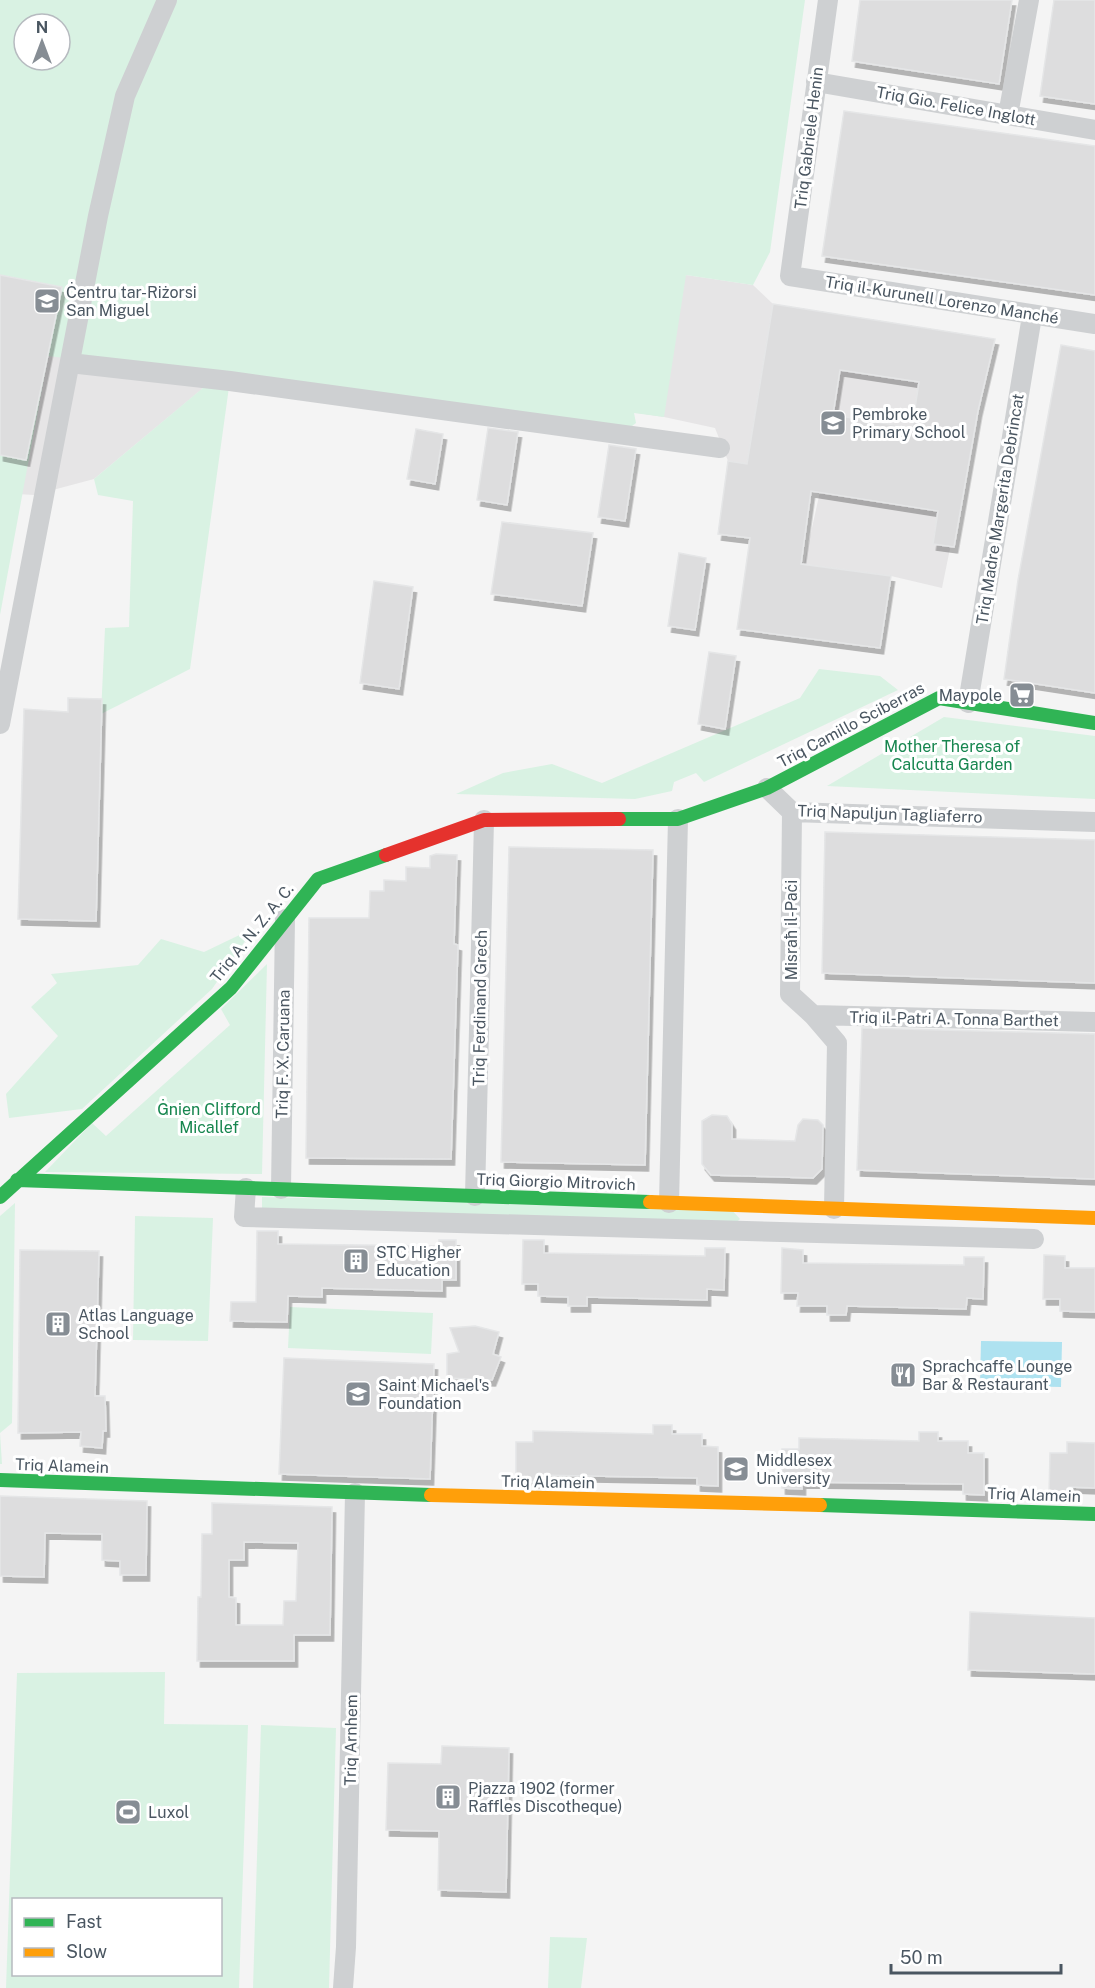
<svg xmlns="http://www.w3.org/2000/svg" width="1095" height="1988" font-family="'Public Sans',sans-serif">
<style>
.education{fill:#e6e5e6}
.green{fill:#d9f2e3;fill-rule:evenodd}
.water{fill:#aee2f0}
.building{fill:#ddddde;stroke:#e5e6e7;stroke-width:1.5;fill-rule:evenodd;filter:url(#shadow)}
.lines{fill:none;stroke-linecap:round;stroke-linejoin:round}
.street{stroke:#ced0d2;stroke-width:20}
.fast{stroke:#30b455;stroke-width:14}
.slow{stroke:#ff9f0a;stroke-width:14}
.jam{stroke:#e5322d;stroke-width:14}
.labels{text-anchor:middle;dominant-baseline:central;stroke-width:6;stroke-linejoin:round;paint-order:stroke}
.street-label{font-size:16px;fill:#4a5661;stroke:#fff}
.poi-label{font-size:16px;fill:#4a5661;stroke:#fff;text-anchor:start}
.park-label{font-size:16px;fill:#17864f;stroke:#fff}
</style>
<defs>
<filter id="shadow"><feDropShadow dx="3.5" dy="6" stdDeviation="0" flood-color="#0004"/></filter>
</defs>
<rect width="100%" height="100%" fill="#f4f4f4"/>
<path class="education" d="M0,71L226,369L94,479L34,495L0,493Z
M686,275L753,285L773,304L995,339L978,411L942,588L891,576L804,564L823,478L728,461L715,428L664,417L486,390Z"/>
<path class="green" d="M0,0H805L770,252L753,285L686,275L664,417L634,413L636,423L628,429L478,407L48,356L0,615ZM24,24H60V60H24Z
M210,382L229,387L190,669L101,714L105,628L129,627L133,501L98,495L94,479Z
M819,669L880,676L898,690L704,782L696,773L674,782L672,791L635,799L456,794L503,773L552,764L602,783L800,698Z
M944,717L1095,736V799L827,786Z
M254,928L212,989L82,1109L9,1118L6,1094L58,1036L31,1007L57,983L51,974L138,965L161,939L204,952Z
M267,964L262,1174L45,1172L92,1123L106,1136L230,1025L221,1009Z
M262,1197L731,1209L740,1219L731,1227L262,1215Z
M15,1203L12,1423L0,1433L2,1464H0V1216Z
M135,1216L213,1218L208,1341L133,1340Z
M290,1307L433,1313L431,1354L288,1348Z
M165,1672L164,1724L248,1725L239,1988H6L17,1673ZM14,1900H220V1974H14Z
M261,1725L336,1728L329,1988H253Z
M550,1937L587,1938L581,1988H548Z"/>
<path class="water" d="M981,1341L1062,1342L1061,1387L980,1385Z"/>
<path class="building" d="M860,0H1012L999,84L852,61Z
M1054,0H1095V104L1040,96Z
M844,111L1095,146V295L822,256Z
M0,275L62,287L26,460L0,455Z
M773,304L995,339L978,411L954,547L933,544L938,511L811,491L801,564L891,576L880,648L737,629L750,538L718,534L728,461L747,464ZM840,370L919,382L912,428L833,415Z
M1061,345L1095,351V693L1004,679L1018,580Z
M488,428L518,432L507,505L477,500Z
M416,429L443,434L435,484L407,479Z
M609,445L636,449L625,521L598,517Z
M502,522L593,533L582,606L491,594Z
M679,553L706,558L695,630L668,626Z
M374,581L413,587L399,689L360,683Z
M709,652L736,656L725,729L698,724Z
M68,698L102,699L96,921L18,919L24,709L68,712Z
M825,832L1095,840V983L822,973Z
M509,847L653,850L645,1165L501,1162Z
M436,854L457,855L454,944L458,945L451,1159L306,1158L309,918H369L370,891H384V880L406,881V867L430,868V856Z
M862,1028L1095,1034V1179L857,1170Z
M712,1115L727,1116L732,1124V1139L795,1141L798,1125L803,1119L818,1120L823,1125L822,1169L813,1178L711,1175L702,1164V1121Z
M257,1231H278V1244L439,1246V1240H456V1280H442V1291L322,1288V1297L288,1296L287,1322L230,1321L231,1302H256Z
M523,1240H544V1253L705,1256V1248H725L724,1290L707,1289V1300L587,1297V1306H568V1297L538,1296V1284H522Z
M782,1248L803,1250V1263L964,1265V1257H984L983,1299L967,1298L966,1309L847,1306L846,1315H827V1306H797L798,1293H781Z
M20,1250L99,1251L95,1396H105L106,1431H103L102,1448L80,1446L81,1432L18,1433Z
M1044,1255L1065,1256V1268H1095V1312L1060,1311V1299H1043Z
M475,1326L499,1332L493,1354L501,1357L492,1380L447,1378V1354L459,1352L450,1328Z
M284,1358L434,1364L430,1479L279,1474Z
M653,1425H672V1434H702V1446L718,1447V1486L697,1485V1478L536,1475V1482L516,1481V1442H533V1431L653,1434Z
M919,1432H938V1441H968V1453H984V1495L963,1494V1484L802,1482V1489L782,1488V1449H799V1438L919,1441Z
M1067,1442L1095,1443V1488L1069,1487V1495L1049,1494L1050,1453H1067Z
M0,1496L147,1501L146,1575H120V1561L102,1560V1534L45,1533L44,1577L0,1576Z
M212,1503L332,1507L330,1635H294V1661H197L198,1597H201L202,1534H212ZM244,1542L298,1543L296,1601H284L283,1625H236V1598L229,1597V1560H244Z
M970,1612L1095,1618V1674L968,1670Z
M442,1746L509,1748L506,1892L438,1890L439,1831L386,1830L388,1763L441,1764Z"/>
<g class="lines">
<path class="street" d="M828,0L790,276L1095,324
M816,82L1095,130
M1008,115L1029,0
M70,363L230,381L720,448
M968,703L1032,316
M0,724L98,216L125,96L167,0
M767,788L792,812L1095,822
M792,812L790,994L813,1015L837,1043L834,1209
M813,1015L1095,1022
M246,1188L244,1217L1034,1239
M281,1189L285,919
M475,1196L484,820
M669,1203L678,819
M343,1988L346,1947L355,1493"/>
<path class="fast" d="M619,819H678L767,788L939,698L1095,723
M17,1180L650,1202
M0,1197L231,988L318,879L386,855
M0,1480L431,1495
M820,1505L1095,1514"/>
<path class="slow" d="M650,1202L1095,1218
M431,1495L820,1505"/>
<path class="jam" d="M386,855L484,820L619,819"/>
</g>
<defs>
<symbol id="school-square" viewBox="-11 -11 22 22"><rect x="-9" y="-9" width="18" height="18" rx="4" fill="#868d94" stroke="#fff"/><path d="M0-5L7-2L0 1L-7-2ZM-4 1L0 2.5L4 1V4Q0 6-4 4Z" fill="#fff"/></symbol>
<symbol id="supermarket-square" viewBox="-11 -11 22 22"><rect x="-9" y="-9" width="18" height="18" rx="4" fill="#868d94" stroke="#fff"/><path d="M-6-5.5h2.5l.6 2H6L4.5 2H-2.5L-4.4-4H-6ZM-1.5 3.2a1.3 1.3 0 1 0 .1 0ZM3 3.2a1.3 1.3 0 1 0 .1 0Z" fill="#fff"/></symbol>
<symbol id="building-square" viewBox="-11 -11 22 22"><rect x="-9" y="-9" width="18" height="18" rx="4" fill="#868d94" stroke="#fff"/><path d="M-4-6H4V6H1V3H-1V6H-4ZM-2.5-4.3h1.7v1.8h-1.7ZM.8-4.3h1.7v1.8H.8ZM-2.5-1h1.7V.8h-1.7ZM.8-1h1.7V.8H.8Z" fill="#fff"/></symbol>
<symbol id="restaurant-square" viewBox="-11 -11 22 22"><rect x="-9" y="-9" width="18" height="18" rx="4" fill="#868d94" stroke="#fff"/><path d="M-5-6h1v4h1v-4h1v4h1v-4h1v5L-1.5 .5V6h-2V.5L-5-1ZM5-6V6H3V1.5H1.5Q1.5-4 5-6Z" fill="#fff"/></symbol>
<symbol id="stadium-square" viewBox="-11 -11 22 22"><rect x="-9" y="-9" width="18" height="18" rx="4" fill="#868d94" stroke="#fff"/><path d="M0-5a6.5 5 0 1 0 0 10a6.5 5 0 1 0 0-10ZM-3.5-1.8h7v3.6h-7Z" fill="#fff"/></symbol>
</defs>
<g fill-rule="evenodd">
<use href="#school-square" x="32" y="286" width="30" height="30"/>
<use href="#school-square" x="818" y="408" width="30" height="30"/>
<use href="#supermarket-square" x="1007" y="680" width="30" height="30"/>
<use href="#building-square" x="341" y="1246" width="30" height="30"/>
<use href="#building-square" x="43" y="1309" width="30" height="30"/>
<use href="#restaurant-square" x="888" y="1360" width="30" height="30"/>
<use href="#school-square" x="343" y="1379" width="30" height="30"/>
<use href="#school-square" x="721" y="1454" width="30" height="30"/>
<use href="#building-square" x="433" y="1782" width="30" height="30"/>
<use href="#stadium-square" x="113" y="1797" width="30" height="30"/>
</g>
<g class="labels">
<g class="street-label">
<text transform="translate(956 106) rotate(10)">Triq Gio. Felice Inglott</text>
<text transform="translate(809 138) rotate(-83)">Triq Gabriele Henin</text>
<text transform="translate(942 300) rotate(9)">Triq il-Kurunell Lorenzo Manché</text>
<text transform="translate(1000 509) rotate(-81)">Triq Madre Margerita Debrincat</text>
<text transform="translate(851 725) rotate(-28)">Triq Camillo Sciberras</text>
<text transform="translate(890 814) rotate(2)">Triq Napuljun Tagliaferro</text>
<text transform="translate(791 930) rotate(-90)">Misraħ il-Paċi</text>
<text transform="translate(252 933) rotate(-51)">Triq A. N. Z. A. C.</text>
<text transform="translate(480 1008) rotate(-89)">Triq Ferdinand Grech</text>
<text transform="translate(954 1019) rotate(1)">Triq il-Patri A. Tonna Barthet</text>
<text transform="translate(283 1054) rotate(-89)">Triq F. X. Caruana</text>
<text transform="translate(556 1182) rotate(2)">Triq Giorgio Mitrovich</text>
<text transform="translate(62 1466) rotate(2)">Triq Alamein</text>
<text transform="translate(548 1482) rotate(1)">Triq Alamein</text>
<text transform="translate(1034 1495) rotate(2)">Triq Alamein</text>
<text transform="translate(351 1740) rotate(-89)">Triq Arnhem</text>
</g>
<g class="poi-label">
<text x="66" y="292">Ċentru tar-Riżorsi<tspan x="66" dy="18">San Miguel</tspan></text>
<text x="852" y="414">Pembroke<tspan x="852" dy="18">Primary School</tspan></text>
<text x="1002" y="695" text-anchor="end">Maypole</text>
<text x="376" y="1252">STC Higher<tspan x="376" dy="18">Education</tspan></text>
<text x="78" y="1315">Atlas Language<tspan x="78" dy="18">School</tspan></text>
<text x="922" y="1366">Sprachcaffe Lounge<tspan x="922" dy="18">Bar &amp; Restaurant</tspan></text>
<text x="378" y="1385">Saint Michael's<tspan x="378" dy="18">Foundation</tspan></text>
<text x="756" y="1460">Middlesex<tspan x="756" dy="18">University</tspan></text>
<text x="468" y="1788">Pjazza 1902 (former<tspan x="468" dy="18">Raffles Discotheque)</tspan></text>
<text x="148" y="1812">Luxol</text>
</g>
<g class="park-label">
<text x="952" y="746">Mother Theresa of<tspan x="952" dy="18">Calcutta Garden</tspan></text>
<text x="209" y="1109">Ġnien Clifford<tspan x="209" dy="18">Micallef</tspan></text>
</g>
</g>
<rect x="12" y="1898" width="210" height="78" fill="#ffffff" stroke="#b7bbc0" stroke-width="1.5"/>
<rect x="24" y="1918" width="30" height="9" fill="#30b455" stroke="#b7bbc0" stroke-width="1.5"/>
<text x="66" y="1928" font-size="18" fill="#4a5661">Fast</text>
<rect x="24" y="1948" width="30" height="9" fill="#ff9f0a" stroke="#b7bbc0" stroke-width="1.5"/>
<text x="66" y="1958" font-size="18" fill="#4a5661">Slow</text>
<g transform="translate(42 42)"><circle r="28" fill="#ffffff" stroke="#b7bbc0" stroke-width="1.5"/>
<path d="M0-4.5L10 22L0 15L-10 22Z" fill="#868d94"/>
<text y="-9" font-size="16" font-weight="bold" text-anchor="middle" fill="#4a5661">N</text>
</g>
<path d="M891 1964v9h170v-9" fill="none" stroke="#4a5661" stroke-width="3"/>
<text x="900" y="1964" font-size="18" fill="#4a5661" stroke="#ffffff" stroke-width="4.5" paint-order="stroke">50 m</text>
</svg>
